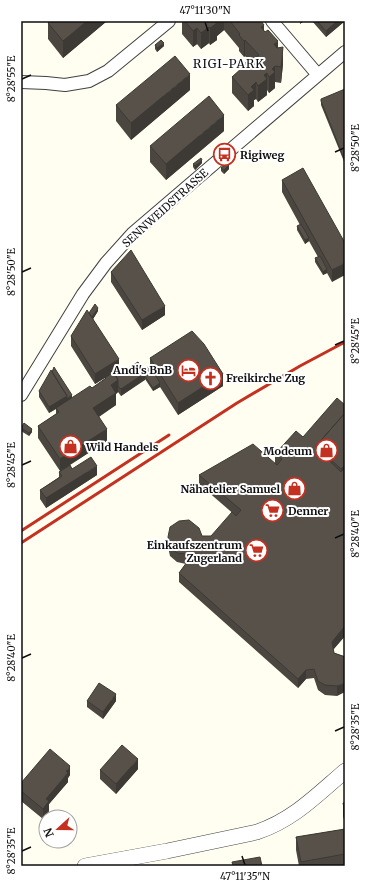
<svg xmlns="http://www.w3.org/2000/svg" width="366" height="887" font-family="Merriweather,serif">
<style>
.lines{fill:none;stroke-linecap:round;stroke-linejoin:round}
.minor-casing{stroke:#414141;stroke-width:14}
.tertiary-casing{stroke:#414141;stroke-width:16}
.minor{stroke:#fff;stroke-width:12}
.tertiary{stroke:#fff;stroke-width:15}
.rail{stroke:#c43120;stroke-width:3}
.wall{fill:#4b4640}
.shaded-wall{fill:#3d3934}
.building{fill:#57514a;stroke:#3d3934}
.ticks{fill:none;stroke:#0e0e0e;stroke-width:1.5}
.labels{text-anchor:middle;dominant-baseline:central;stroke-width:4;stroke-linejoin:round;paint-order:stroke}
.poi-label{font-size:11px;font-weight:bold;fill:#0e0e0e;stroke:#fff;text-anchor:start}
.street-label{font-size:11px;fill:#0e0e0e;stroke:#fff}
.neighbourhood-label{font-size:12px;letter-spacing:1px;fill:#0e0e0e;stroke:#fff}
.neatline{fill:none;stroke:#0e0e0e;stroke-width:1.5}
.ticks-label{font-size:10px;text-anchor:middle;fill:#0e0e0e}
</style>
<rect width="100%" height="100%" fill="#fffef0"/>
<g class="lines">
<defs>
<path id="minor" d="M272,21L318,75
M21,82L46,83L65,85L89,81L108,71L169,21
M21,395L83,294L106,263L133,233L345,52"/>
<path id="tertiary" d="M85,866L167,851L257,832C293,820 317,795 345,771"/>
</defs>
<use href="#minor" class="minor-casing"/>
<use href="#tertiary" class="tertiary-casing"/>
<use href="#minor" class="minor"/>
<use href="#tertiary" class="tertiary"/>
<path class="rail" d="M21,531L169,435
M21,543L237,403L300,366L345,342"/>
</g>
<path class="wall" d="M50,21H107L63,58L48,39V23Z
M182,21H261L264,31L278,48L283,64L281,83L275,82V88L269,93L267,90V95L258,102L256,99L254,100V106L248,111L232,93V77L242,69V66L250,62L245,56L244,57L239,51V48L224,30L217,36V40L210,45L209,43L201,49L197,44L193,47L182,34Z
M312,21H345L326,37Z
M155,45L164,46L157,52L155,49Z
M345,89V164L321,105V101Z
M190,90L131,140L116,121V105Z
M224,131L166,180L150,162V146Z
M202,163L195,170L193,167V164Z
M221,168L229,169L224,174L221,171Z
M282,180L345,243L332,282L327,273L323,275L315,262V258L318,257L309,241L305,244L297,230V226L300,225L282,192Z
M111,272L165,315L142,330L111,282Z
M98,311L93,319L119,369L113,372L116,376L143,370L150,366V358L223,386L178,415L160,387L153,391L145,379L121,396L118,392L116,394V405L99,417L107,441L70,465L72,469L97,475L46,508L40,499V490L59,477V472L60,471L38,438V426L56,414V409L49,413L39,397V391L72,398L92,388L105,379V378L111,374L95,384L71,346V336L89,313Z
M345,405V636L333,650L334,653L344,656L337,696L325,695L318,690L314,678L306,679L298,688L179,582V573L186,564L177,562L170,556L168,547V537L211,536L236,516L199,484V475L275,463V454L303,437Z
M21,428L32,432L29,436L21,431Z
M87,701H116L103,719L87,707Z
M138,769L116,794L100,779V770Z
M70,775L68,778V782L49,804V811L43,819L21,801V783Z
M343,803H345V824L343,816Z
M345,829V866H299L296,850V837Z"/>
<path class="shaded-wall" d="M87,21H107L63,58V41Z
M216,21H224V30L217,36V40L210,45V28Z
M300,21H304L300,24Z
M337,21H345L326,37V31Z
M264,25V41L261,27Z
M209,27V43L201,49V33Z
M197,28V44L193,47V31Z
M245,40V56L244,57V41Z
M278,41V57L274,44Z
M164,43V46L157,52V48Z
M283,47V64L281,83V67Z
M275,66V88L269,93V77L272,69Z
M267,73V95L258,102V86L264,75Z
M190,74V90L131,140V123Z
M256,82V99L254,100V106L248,111V95L251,87Z
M224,115V131L166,180V164Z
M202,160V163L195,170V166Z
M229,165V169L224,174V170Z
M309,238V241L305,244V240Z
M345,263V275L332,282V270Z
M327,269V273L323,275V272Z
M165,306V315L142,330V320Z
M98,308V311L90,324V320Z
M119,359V369L95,384V374Z
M145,373V380L121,396V389Z
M223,374V386L178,415V403Z
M118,380V392L116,394V405L93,420V408L111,385Z
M160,383V387L153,391V388Z
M72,395V399L49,413V407L67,396Z
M32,429V432L29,436V433Z
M107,429V441L60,471V459Z
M345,465V477L341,481V469Z
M97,466V475L46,508V498Z
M345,626V636L332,651V642Z
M306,670V679L298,688V679Z
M345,683V692L337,696V686Z
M116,694V701L103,719V712Z
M138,759V769L116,794V784Z
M70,766V775L68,778V782L49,804V811L43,819V809L46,799Z"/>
<path class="building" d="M50,21H87L63,41L48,23Z
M185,21H216L215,22L217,23L210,28L209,27L201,33L197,28L193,31Z
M230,21H261L264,25L261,27L265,32L268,30L278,41L274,44L277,48L283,47L281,67L275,66L272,69L275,72L269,77L267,73L264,75L267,79L258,86L256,82L251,87L254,90L248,95L232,77L243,67L242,66L248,60L250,62L259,55L245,40L244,41L239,35L240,34Z
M317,21H337L326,31Z
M161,40L164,43L157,48L155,45Z
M175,56L190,74L131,123L116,105Z
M345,89V161L321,101V99Z
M209,96L224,115L166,164L150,146Z
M201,158L202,160L195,166L193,164Z
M227,163L229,165L224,170L221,168Z
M303,168L345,243V263L332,270L282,180Z
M301,224L309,238L305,240L297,226Z
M131,250L165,306L142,320L111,272Z
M320,256L327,269L323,272L315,258Z
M95,304L98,308L92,317L89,313Z
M87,310L119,359L95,374L71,336Z
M192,331L204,344L223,374L178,403L150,358Z
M138,362L145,373L121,389L118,386V380L116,376Z
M150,366L160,383L153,388L145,376V373L143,370Z
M54,367L72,395L67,399V396L52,372Z
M51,370L67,396L49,407L39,391Z
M113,372L118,380L111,385L116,393L93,408L107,429L60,459L38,426L59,412L56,408L90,386L92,388L106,378H105Z
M337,398L345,405V413L316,446V448L341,472L345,468V626L332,642L334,653L345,657V683L337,686L325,685L318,681L314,669L306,670L298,679L179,573L187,562L186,554L177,553L170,547L168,537L170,527L179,521L189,520L199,528L202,536H211L232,512L236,516L241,510L199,475L253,444L277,465L282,459L275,454L296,431L303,437Z
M345,413V465L341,469L316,446Z
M24,423L32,429L29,433L21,428Z
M91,457L97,466L46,498L40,490L62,476L59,472L70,465L72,469Z
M99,683L116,694L103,712L87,701Z
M122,745L138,759L116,784L100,770Z
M50,749L70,766L66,771L68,773L46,799L49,801L43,809L21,791V783Z
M343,803H345V812Z
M345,829V854L301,862L296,837Z
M260,857L262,866H233L232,862Z"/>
<path class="ticks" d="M205,22L208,31M22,79L31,75M335,152L344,148M22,272L31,268M335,345L344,341M22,465L31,461M335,538L344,534M22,658L31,654M335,731L344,727M22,851L31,847M242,856L245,865"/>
<defs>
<symbol id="bus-ring" viewBox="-11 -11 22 22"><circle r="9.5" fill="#fff" stroke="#c43120" stroke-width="1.5"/><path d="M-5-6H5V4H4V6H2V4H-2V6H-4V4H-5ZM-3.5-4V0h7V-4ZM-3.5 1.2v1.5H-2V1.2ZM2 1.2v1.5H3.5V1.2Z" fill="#c43120"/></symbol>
<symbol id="hotel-ring" viewBox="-11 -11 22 22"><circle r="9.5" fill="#fff" stroke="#c43120" stroke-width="1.5"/><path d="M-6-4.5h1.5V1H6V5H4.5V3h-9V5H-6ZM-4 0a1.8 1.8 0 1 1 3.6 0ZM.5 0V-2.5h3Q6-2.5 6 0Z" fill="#c43120"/></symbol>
<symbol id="church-ring" viewBox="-11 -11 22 22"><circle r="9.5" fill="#fff" stroke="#c43120" stroke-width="1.5"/><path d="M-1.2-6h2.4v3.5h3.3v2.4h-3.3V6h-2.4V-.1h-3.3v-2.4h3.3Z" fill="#c43120"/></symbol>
<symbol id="shop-ring" viewBox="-11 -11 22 22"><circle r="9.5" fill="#fff" stroke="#c43120" stroke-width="1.5"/><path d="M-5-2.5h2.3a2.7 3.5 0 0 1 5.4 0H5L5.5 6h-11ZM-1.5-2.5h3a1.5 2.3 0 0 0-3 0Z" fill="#c43120"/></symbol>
<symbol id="supermarket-ring" viewBox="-11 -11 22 22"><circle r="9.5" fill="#fff" stroke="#c43120" stroke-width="1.5"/><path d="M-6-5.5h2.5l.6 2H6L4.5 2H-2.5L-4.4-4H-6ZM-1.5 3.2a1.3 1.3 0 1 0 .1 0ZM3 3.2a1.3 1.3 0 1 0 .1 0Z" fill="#c43120"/></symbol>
</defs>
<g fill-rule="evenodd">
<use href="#bus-ring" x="212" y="142" width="25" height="25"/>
<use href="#hotel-ring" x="176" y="358" width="25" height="25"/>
<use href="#church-ring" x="198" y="366" width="25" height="25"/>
<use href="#shop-ring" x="58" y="434" width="25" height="25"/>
<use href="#shop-ring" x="314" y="438" width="25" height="25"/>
<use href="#shop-ring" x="282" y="476" width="25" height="25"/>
<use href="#supermarket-ring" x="260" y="498" width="25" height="25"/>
<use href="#supermarket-ring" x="244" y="538" width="25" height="25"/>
</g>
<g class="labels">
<g class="poi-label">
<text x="240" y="155">Rigiweg</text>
<text x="172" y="370" text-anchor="end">Andi's BnB</text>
<text x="226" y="378">Freikirche Zug</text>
<text x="86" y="447">Wild Handels</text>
<text x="312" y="451" text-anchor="end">Modeum</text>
<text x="280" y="489" text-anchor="end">Nähatelier Samuel</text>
<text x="288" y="511">Denner</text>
<text x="242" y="545" text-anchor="end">Einkaufszentrum<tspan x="242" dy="13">Zugerland</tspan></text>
</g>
<g class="street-label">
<text transform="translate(165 208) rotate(-42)">SENNWEIDSTRASSE</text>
</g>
<g class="neighbourhood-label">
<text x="229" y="63">RIGI-PARK</text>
</g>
</g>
<rect width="366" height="887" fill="none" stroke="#ffffff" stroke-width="44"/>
<g transform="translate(58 829) rotate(249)"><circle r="19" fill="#ffffff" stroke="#9f9f9f"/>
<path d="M0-3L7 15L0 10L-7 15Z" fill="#c43120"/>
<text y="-6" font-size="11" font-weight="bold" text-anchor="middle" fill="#0e0e0e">N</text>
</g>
<rect x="22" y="22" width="322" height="843" class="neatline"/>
<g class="ticks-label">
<text x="205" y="14">47°11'30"N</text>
<text transform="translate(11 79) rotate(-90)" y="4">8°28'55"E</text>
<text transform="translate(355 148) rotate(-90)" y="4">8°28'50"E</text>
<text transform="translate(11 272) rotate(-90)" y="4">8°28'50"E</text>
<text transform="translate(355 341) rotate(-90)" y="4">8°28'45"E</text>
<text transform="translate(11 465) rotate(-90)" y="4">8°28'45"E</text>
<text transform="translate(355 534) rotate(-90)" y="4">8°28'40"E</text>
<text transform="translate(11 658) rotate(-90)" y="4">8°28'40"E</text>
<text transform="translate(355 727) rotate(-90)" y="4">8°28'35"E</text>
<text transform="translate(11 851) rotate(-90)" y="4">8°28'35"E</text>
<text x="245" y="880">47°11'35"N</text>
</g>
</svg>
